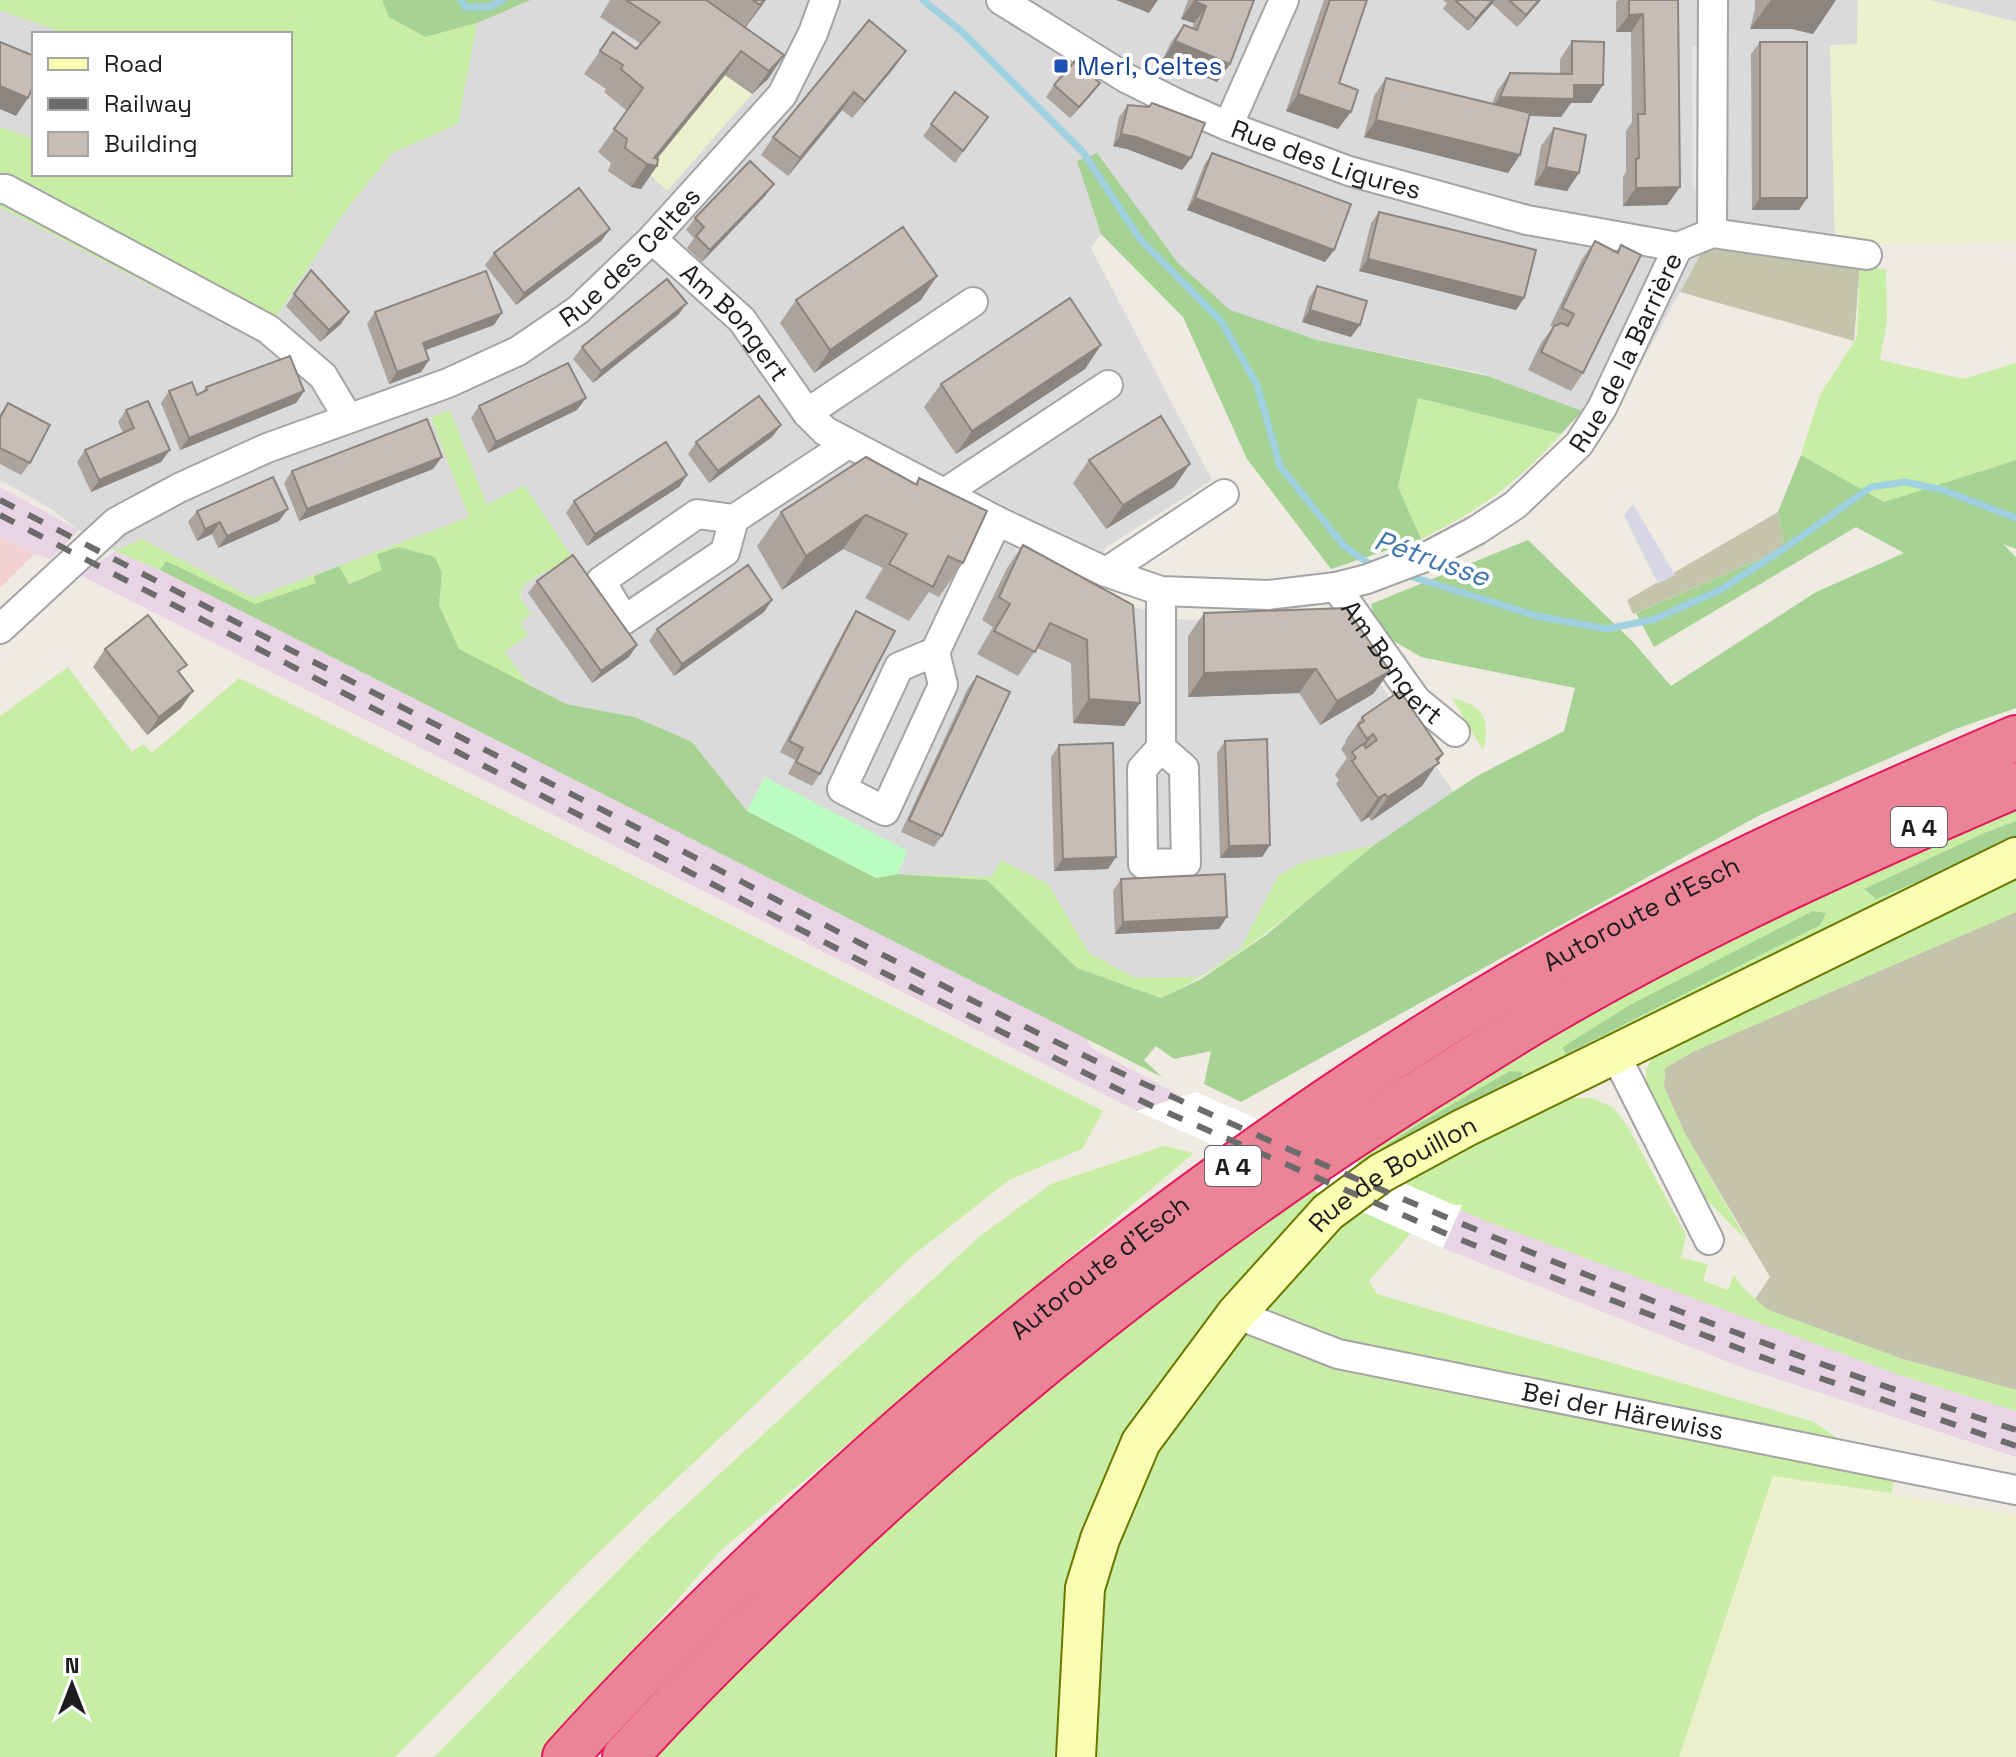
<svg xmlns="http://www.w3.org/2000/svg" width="2016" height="1757" font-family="'Space Grotesk',sans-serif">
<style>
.residential{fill:#dbdada}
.commercial{fill:#f2d1d0}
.industrial{fill:#e9d4e5}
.construction{fill:#c4c4ad}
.farmland{fill:#edf0cc}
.grass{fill:#c8eda4}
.forest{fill:#a6d294}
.park{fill:#bbfdc1}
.parking{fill:#e5e5e5}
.plaza{fill:#d7d6e5}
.pier{fill:#fff}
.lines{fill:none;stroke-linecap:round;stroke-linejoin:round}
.stream{stroke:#9fd1e0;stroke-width:7}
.street-casing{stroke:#a4a4a4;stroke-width:32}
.secondary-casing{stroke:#6b7800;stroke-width:42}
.highway-casing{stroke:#e5185d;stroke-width:48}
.street{stroke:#fff;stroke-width:28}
.secondary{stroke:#f9feb2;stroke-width:38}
.highway{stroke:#ec8497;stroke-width:44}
.rail{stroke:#6b6b6b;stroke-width:6;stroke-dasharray:16 16;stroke-linecap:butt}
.wall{fill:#aba39c}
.shaded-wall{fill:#8b847f}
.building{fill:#c7bdb5;stroke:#8b847f;stroke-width:2}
.transit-dot{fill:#1a4fb4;stroke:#fff;stroke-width:3}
.labels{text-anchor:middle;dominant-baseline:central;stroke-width:8;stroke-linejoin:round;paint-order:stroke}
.shield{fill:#fff;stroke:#616161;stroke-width:2}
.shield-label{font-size:24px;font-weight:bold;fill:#1d1d1d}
.transit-label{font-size:26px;fill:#164399;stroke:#fff;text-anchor:start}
.street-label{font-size:26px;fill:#1d1d1d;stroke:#fff}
.water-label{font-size:28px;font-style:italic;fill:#4076ab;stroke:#fff}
</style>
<rect width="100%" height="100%" fill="#efebe2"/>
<path class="residential" d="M531,0H1858L1857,44L1831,45L1835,245L1833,264L1703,250L1622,398L1612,423L1481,373L1226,322L1111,220L1091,248L1212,480L1105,548L1091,596L1178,619L1246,624L1338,622L1454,793L1374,845L1301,863L1278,876L1241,948L1199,977L1135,979L1089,953L1048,884L1000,861L991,877L897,874L876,878L747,811L692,742L635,717L566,704L529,686L505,652L519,622L522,586L541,573L575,563L487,506L450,410L431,418L470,517L253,598L142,539L115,551L79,530L50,508L0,480V207L161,290L168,278L343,214L392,153L458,124L477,23Z
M1929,0H2016V22Z
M0,10L68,34H34L33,141L0,127Z"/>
<path class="commercial" d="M0,537L34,554L0,588Z"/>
<path class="industrial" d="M0,487L79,530L51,559L34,554L0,537Z
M115,551L160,570L1087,1039L1091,1048L1181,1096L1137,1111L80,575Z
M1460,1210L1897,1374L2016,1411V1457L1741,1367L1443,1248Z"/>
<path class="construction" d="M1703,250H1738L1860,264L1854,341L1680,292Z
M1778,512L1785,548L1633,614L1627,600Z
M2016,912V1390L1902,1359L1768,1310L1755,1299L1770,1277L1685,1134L1664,1087L1665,1068L1694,1051Z"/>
<path class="farmland" d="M1858,0H1929L2016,22V242L1835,245L1830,46L1857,44Z
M725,75L752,94L667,191L647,171Z
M1773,1475L2016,1515V1757H1679Z"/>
<path class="grass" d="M0,0H382L389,17L425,37L477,23L458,124L392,153L343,214L268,329L168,278L161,291L0,207V127L34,139V174H290V34H68L0,10Z
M1860,264L1886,270L1887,320L1880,360L1963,379L2016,363V460L1884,502L1801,455L1820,395L1857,337Z
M1417,398L1561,434C1517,483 1480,510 1421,539L1398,488Z
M450,410L487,505L524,485L576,563L541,573L522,586L520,597L531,614L520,622L528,635L505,652L529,686L459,649L439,605L442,573L434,557L399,547L383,570L348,584L339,566L317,583L255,604L166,562L160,570L115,551L142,539L253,598L469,517L431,418Z
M68,667L132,752L143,744L152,753L239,678L1103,1111L1082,1149L1009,1180L911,1257L577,1573L395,1757H0V716Z
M1452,698C1483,705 1491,719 1483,750Z
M2016,809V821L1984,833L1864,889L1997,847L1367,1167L1351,1160C1459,1092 1567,1024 1680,964C1788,906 1902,857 2016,809Z
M1374,845C1306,901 1241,960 1161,998L1077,968L987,880L897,874L991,877L1001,860L1048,884L1089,953L1135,978L1199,977L1241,948L1278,876L1301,863Z
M2016,873V912L1694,1051L1665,1068L1664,1087L1685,1134L1747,1241L1701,1194L1646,1090V1069L1656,1052Z
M1567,1098H1592L1614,1108L1629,1129L1686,1235L1681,1258L1708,1264L1703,1281L1728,1290L1734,1275L1743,1288L1768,1310L1902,1359L2016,1390V1411L1897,1374L1489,1222L1460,1210L1461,1206L1454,1205L1402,1183Z
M1164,1146L1194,1153L719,1552L540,1757H434L653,1535L979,1237L1051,1184Z
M1313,1190L1411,1233L1369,1281L1377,1294L1814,1422L1894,1477L1892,1493L1773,1476L1679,1757H657C797,1606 952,1466 1112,1336C1176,1284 1247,1238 1313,1190Z"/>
<path class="forest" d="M382,0H531L477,23L425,37L389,17Z
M1097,153L1178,263L1230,310L1317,340L1488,376L1582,411L1561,434L1418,398L1398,487L1421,539L1331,569L1247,459L1183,317L1101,234L1077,161Z
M1801,455L1884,502L2016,460V549L2003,544L2016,557V708L1958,728L1760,815L1241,1102L1204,1084L1211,1051L1174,1059L1156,1046L1144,1060L1162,1077L160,570L166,561L255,604L316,583L314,576L339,566L349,584L382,570L377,554L399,547L435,557L442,573L439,605L459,649L566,704L635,717L692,742L747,811L876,878L897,874L987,880L1077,968L1161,998L1201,979L1266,935L1374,845L1477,776L1564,731L1575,688L1421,657L1377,631L1371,604L1528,540L1633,642L1671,686L1816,592L1904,553L1856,527L1654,647L1636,613L1785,548L1778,512Z
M2016,821V841L1876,899L1864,889L1984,833Z
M1813,911L1826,913L1820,925L1566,1054L1563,1047L1628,1006Z
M1510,1071L1522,1072L1521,1080L1386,1153L1382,1148L1420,1123Z"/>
<path class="park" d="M765,777L908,851L897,874L876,878L747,811Z"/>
<path class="parking" d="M1692,46H1700L1701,189H1693Z"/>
<path class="plaza" d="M1633,504L1675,575L1658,584L1624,515Z"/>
<path class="pier" d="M1196,1092L1454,1205H1462L1443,1248L1137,1111Z"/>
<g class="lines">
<path class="stream" d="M461,0L465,7H489L503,0
M923,0L961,31L1083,152L1140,239L1221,321L1257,385L1280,466L1344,546L1368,563L1376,566
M1403,574L1537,616L1607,629L1655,619L1720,590L1785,548L1871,487L1905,482L1943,490L2016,518"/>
<defs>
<g id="street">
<path id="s1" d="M1001,0L1126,78L1178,104L1228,126L1349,171L1527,220L1678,247"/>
<path d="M1228,126L1284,0"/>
<path d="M0,189H6L268,329L323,376L348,418"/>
<path d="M1712,233L1867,255"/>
<path id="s2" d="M652,239L742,320L807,413L825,431L997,521L1106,572L1161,591L1268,595L1336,587L1367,579L1428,556L1477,530L1515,505L1579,444L1602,408L1678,247L1712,233L1713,0"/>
<path d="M807,413L973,302"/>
<path d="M943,494L1108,385"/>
<path d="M734,519L697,514L601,581L624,620L725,552L734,519L848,444"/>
<path d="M1106,572L1224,494"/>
<path id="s3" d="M1336,587L1416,700L1455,732"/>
<path d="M1161,591V748L1142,769L1143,864L1186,863L1184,768L1161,748"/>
<path id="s4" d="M0,629L116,522L179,488L267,448L448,383L518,351L578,310L652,239L782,95L813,33L825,0"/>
<path d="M935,652L943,685L885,811L842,789L899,667L935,652L997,521"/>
<path d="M1614,1052L1709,1240"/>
<path id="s5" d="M1236,1314L1338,1354L2016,1490"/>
</g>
<g id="secondary">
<path id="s6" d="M1076,1757L1085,1588L1100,1539L1141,1442L1236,1314L1328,1212L1381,1173L1464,1128L2016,857"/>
</g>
<g id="highway">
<path id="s7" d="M565,1757C625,1690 689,1626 754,1564C862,1461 974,1363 1093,1271C1271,1134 1457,1006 1657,904C1774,843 1895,790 2016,738"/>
<path d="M625,1757C685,1691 748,1629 813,1568C1002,1388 1207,1226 1428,1087C1472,1060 1515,1031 1560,1006C1707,921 1861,852 2016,785"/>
</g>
</defs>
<use href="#street" class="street-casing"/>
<use href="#secondary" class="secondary-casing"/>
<use href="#highway" class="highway-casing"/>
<use href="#street" class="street"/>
<use href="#secondary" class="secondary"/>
<use href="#highway" class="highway"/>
<path class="rail" d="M0,500C208,608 417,715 626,822C808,915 988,1013 1175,1098C1446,1222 1732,1339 2016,1430
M0,515L915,989L1152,1106L1449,1235L1582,1289L1791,1368L2016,1446"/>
</g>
<path class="wall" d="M610,0H766L745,28L784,55L768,79L752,94L725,75L656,159L657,166L641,189L631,187L608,171L611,163L598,152L627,111L604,92L606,89L584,74L613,32L636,49L641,44L600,17Z
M1188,0H1254L1230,64L1217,82L1163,59L1171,42L1184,25L1192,28L1194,23L1181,19Z
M1324,0H1367L1339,83L1338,129L1286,111Z
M1443,0H1541L1517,27L1492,4L1468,31L1443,9L1447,3Z
M1618,0H1678L1680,187L1667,205L1623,206V177L1626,172V131L1632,122L1631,32H1616V2Z
M1755,0H1836L1813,34L1792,29H1750L1755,9Z
M1572,41L1603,85L1591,103H1571L1561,117L1529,116L1520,155L1508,173L1364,137L1374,96L1386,78L1492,104L1497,91L1510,73L1560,74V59Z
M1760,42L1807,198L1799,210H1752L1751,54Z
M894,68L852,118L842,110L788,176L761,155L773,137Z
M1100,83L1091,95L1070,118L1046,97L1054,85Z
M955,92L988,117L955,163L923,136Z
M1128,105L1191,158L1182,170L1127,149L1113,146L1119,117Z
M1554,128L1567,191L1534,185L1541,146Z
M1212,153L1334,250L1325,262L1187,210L1204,165Z
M765,196L702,262L687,248L694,238L686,230L695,218Z
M1379,212L1524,298L1516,310L1359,271L1371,223Z
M610,229L601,241L516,305L485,265L494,253Z
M1595,241L1616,252L1621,245L1583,373L1571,391L1528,370L1541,343L1553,327L1550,326L1582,259Z
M311,270L341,324L320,342L286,306Z
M1317,286L1351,337L1302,322L1309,298Z
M796,300H921L814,373L780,323Z
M687,303L678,315L593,383L573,359L582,347Z
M375,312L494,325L426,350L429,360L421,372L389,384L367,324Z
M1085,369L956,454L924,407L941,384Z
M206,387L304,391L296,403L180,450L161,403L169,391L197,395L202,392Z
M8,403L30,463L21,475L0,464V414Z
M479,406L577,410L488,453L471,418Z
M126,410L161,462L91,492L77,462L85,450L123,433L118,422Z
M781,425L772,437L709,483L688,454L696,442Z
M1089,460L1174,487L1106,529L1073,483Z
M433,469L299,521L284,483L292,471Z
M687,475L679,487L587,546L566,513L574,501Z
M919,478L963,563L939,597L929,592L909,621L865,598L883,568L843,549L782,590L757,546L781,512L915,484Z
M197,511L279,521L218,548L212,534L197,541L188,522Z
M1023,545L1140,703L1124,726L1073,723L1071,663L1037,648L1018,676L977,654L993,627L982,620L1007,568Z
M537,581L629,657L592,683L528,593Z
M772,600L764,612L674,676L649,641L657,629Z
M856,611L820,774L812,786L788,774L795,760L780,752L848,623Z
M1204,613L1390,671L1373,694L1320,725L1299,693L1188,697V636Z
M105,649L180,674L181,708L147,735L93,667Z
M977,676L942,836L934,847L901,832L968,688Z
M1362,717L1438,762L1422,786L1371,821L1369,817L1361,822L1336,784L1339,780L1335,775L1347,758L1341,749L1346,742L1345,741Z
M1225,741L1270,845L1262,857L1220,858L1217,753Z
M1059,745L1108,869L1054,871L1051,757Z
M1121,879L1219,929L1115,934L1113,891Z"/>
<path class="shaded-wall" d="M764,0H766L736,40Z
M1116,0H1158L1149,13Z
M1493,0H1495L1492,4L1468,31L1476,19Z
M1539,0H1541L1517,27L1526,15Z
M1771,0H1836L1813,34L1792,29H1750Z
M1194,1L1206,6L1194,23L1181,19Z
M1643,14L1631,32H1616L1629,15Z
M1175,41L1230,64L1217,82L1163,59Z
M741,51L725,75L652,165L657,166L641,189L631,187L647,164Z
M906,51L894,68L852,118L865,101Z
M784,55L768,79L752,94L769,71Z
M1100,83L1091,95L1070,118L1079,107Z
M1574,85H1603L1591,103H1571L1561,117L1487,114L1500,97Z
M0,86L28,98L16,116L0,109Z
M854,92L842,110L788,176L800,158Z
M1298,94L1351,112L1338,129L1286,111Z
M1376,120L1520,155L1508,173L1364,137Z
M1121,134L1136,137L1191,158L1182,170L1127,149L1113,146Z
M1546,167L1579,173L1567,191L1534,185Z
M774,184L765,196L702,262L710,250Z
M1680,187L1667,205L1623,206L1636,188Z
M1195,198L1334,250L1325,262L1187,210Z
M1760,198H1807L1799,210H1752Z
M610,229L601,241L516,305L524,293Z
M1368,259L1524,298L1516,310L1359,271Z
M937,276L921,300L814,373L830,350Z
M687,303L678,315L593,383L601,371Z
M1310,310L1360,325L1351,337L1302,322Z
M349,312L341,324L320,342L329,330Z
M502,313L494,325L414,354L423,343Z
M1101,345L1085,369L956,454L972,431Z
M429,360L421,372L389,384L397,372Z
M304,391L296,403L180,450L189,438Z
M586,398L577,410L488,453L496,442Z
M781,425L772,437L709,483L718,471Z
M170,450L161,462L91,492L99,480Z
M442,457L433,469L299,521L307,509Z
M1190,464L1174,487L1106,529L1123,505Z
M687,475L679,487L587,546L595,534Z
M288,509L279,521L218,548L227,536Z
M866,515L843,549L782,590L806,556Z
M220,522L212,534L197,541L205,529Z
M772,600L764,612L674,676L682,664Z
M637,645L629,657L592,683L601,671Z
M1316,669L1299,693L1188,697L1204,673Z
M1390,671L1373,694L1320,725L1337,701Z
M193,691L181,708L147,735L159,717Z
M1089,699L1140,703L1124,726L1073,723Z
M1373,734L1357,758L1355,756L1367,739Z
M1443,754L1422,786L1371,821L1388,797Z
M1385,794L1369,817L1361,822L1378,798Z
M1270,845L1262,857L1220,858L1229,846Z
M1116,857L1108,869L1054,871L1063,859Z
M1227,917L1219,929L1115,934L1123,922Z"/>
<path class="building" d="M626,0H706L784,55L769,71L741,51L654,158L658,159L657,166L647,164L625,148L627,139L614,129L643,88L621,69L623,65L600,51L613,32L636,49L660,22Z
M753,0H764L760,5Z
M1194,0H1254L1230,64L1175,41L1184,25L1197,30L1206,6L1194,1Z
M1330,0H1367L1339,83L1358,90L1351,112L1298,94Z
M1455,0H1493L1476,19Z
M1509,0H1539L1526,15Z
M1629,0H1678L1680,187L1636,188V159L1639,158L1638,114H1645L1643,14L1629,15Z
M869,20L906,51L865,101L854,92L800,158L773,137Z
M1572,41L1604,42L1603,85H1574V99L1500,97L1510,73L1572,74Z
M0,42L34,56V84L28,98L0,86Z
M1760,42H1807V198H1760Z
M1075,61L1100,83L1079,107L1054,85Z
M1386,78L1530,113L1520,155L1376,120Z
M955,92L988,117L963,151L931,124Z
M1152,103L1205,123L1191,158L1136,137L1121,134L1128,105L1149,107Z
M1554,128L1586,135L1579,173L1546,167Z
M1212,153L1351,204L1334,250L1195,198Z
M750,161L774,184L710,250L696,236L704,227L695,218Z
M579,188L610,229L524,293L494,253Z
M1379,212L1536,250L1524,298L1368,259Z
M903,227L937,276L830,350L796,300Z
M1595,241L1618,253L1621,245L1641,255L1583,373L1541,352L1554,326L1562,323L1568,326L1574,314L1562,308Z
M311,270L349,312L329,330L294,294Z
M486,271L502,313L423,343L429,360L397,372L375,312Z
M667,279L687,303L601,371L582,347Z
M1317,286L1367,301L1360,325L1310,310Z
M1070,298L1101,345L972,431L941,384Z
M290,356L304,391L189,438L169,391L192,382L197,395L207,390L206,387Z
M568,363L586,398L496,442L479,406Z
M759,396L781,425L718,471L696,442Z
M148,401L170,450L99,480L85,450L134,428L126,410Z
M8,403L50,425L30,463L0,448V418Z
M1161,416L1190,464L1123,505L1089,460Z
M427,419L442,457L307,509L292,471Z
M666,442L687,475L595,534L574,501Z
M866,457L917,485L919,478L987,511L963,563L948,556L933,587L889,564L907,534L866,515L806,556L781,512Z
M273,477L288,509L227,536L220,522L205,529L197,511Z
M1023,545L1133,605L1140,703L1089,699L1087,640L1050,623L1035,652L994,631L1010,604L999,597Z
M573,555L637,645L601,671L537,581Z
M748,565L772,600L682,664L657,629Z
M1346,608L1390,671L1337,701L1316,669L1204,673V613Z
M856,611L895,631L820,774L796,762L803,748L789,741Z
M148,615L187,665L178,671L193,691L159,717L105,649Z
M977,676L1010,692L942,836L909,820Z
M1400,691L1443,754L1436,759L1439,763L1388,797L1385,794L1378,798L1352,761L1356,758L1352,752L1363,744L1366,748L1377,740L1373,734L1367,739L1358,725L1364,721L1362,717Z
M1267,739L1270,845L1229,846L1225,741Z
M1113,743L1116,857L1063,859L1059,745Z
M1225,874L1227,917L1123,922L1121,879Z"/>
<rect class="transit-dot" x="1053" y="58" width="16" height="16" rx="4"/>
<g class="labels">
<g class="shield">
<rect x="1891" y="807" width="56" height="40" rx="6"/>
<rect x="1205" y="1146" width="56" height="40" rx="6"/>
</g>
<g class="shield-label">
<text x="1919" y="827">A 4</text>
<text x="1233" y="1166">A 4</text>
</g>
<g class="transit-label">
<text x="1077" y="66">Merl, Celtes</text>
</g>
<g class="street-label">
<text stroke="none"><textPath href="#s1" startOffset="364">Rue des Ligures</textPath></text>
<text stroke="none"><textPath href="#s4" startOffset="742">Rue des Celtes</textPath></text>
<text stroke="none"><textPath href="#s2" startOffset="118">Am Bongert</textPath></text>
<text stroke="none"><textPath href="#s2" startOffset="1198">Rue de la Barrière</textPath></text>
<text stroke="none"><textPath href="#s3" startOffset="94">Am Bongert</textPath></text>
<text stroke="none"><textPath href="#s7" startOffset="1374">Autoroute d'Esch</textPath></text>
<text stroke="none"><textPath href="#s6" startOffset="698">Rue de Bouillon</textPath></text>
<text stroke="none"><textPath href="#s7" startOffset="726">Autoroute d'Esch</textPath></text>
<text stroke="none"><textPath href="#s5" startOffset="400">Bei der Härewiss</textPath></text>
</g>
<g class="water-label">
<text transform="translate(1432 558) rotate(19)">Pétrusse</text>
</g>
</g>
<rect x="32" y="32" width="260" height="144" fill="#ffffff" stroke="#a5a5a5" stroke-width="2"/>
<rect x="48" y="58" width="40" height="12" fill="#f9feb2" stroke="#a5a5a5" stroke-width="2"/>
<text x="104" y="72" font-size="24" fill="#1d1d1d">Road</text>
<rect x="48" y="98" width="40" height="12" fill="#6b6b6b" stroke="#a5a5a5" stroke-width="2"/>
<text x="104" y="112" font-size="24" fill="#1d1d1d">Railway</text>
<rect x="48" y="132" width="40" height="24" fill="#c7bdb5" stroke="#a5a5a5" stroke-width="2"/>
<text x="104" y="152" font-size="24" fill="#1d1d1d">Building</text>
<g transform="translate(72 1685)" stroke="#ffffff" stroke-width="6" paint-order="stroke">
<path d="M0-6L14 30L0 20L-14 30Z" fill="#1d1d1d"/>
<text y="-12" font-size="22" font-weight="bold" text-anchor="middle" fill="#1d1d1d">N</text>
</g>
</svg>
